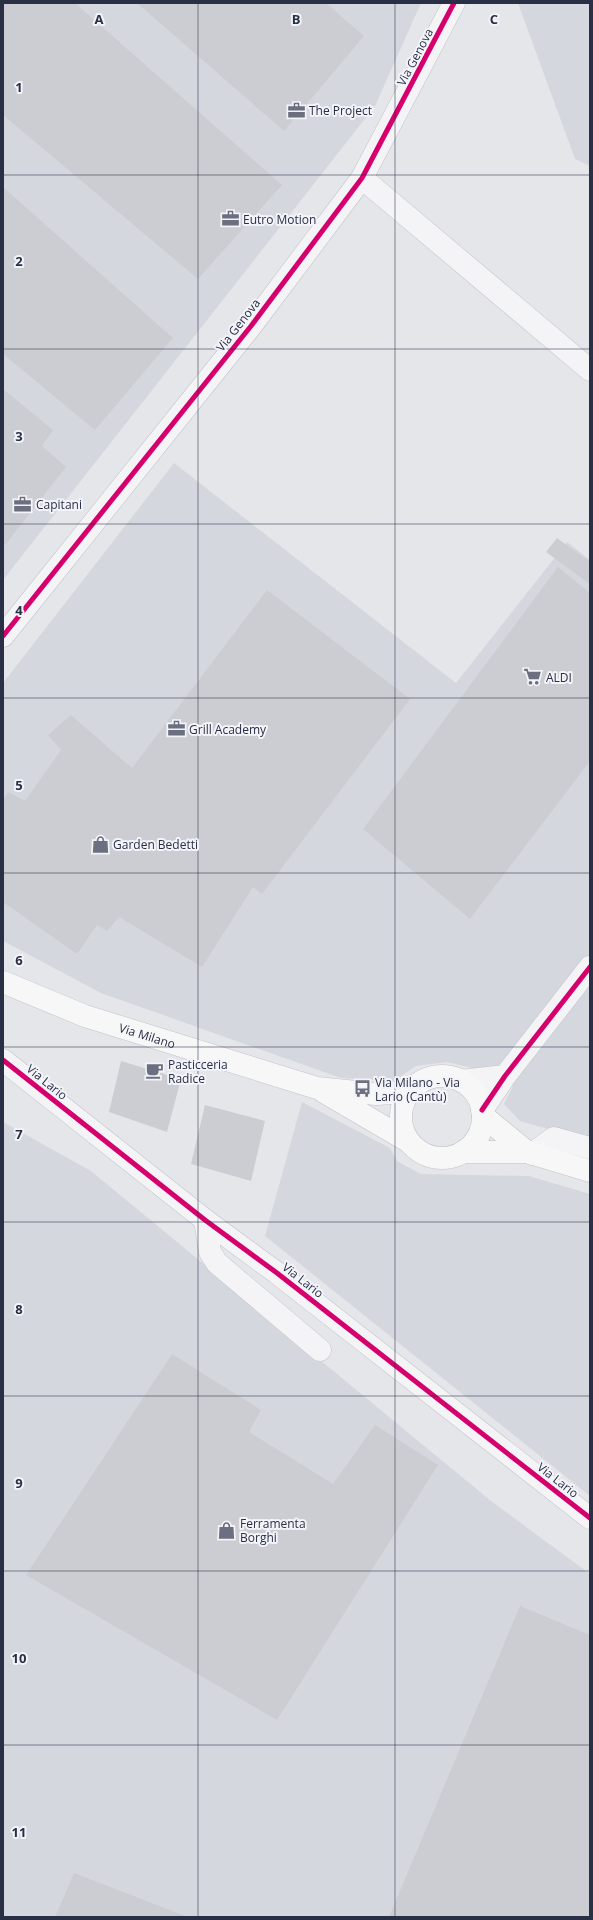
<svg xmlns="http://www.w3.org/2000/svg" width="593" height="1920" font-family="'Open Sans',sans-serif">
<style>
.built{fill:#d5d7df}
.building{fill:#cccdd2}
.lines{fill:none;stroke-linecap:round;stroke-linejoin:round}
.minor-casing{stroke:#c2c3c8;stroke-width:23}
.major-casing{stroke:#c0c3c8;stroke-width:23}
.minor{stroke:#f4f4f6;stroke-width:22}
.major{stroke:#f7f7f8;stroke-width:22}
.cycleway-casing{stroke:#f3f4f9;stroke-width:8}
.cycleway{stroke:#d6006c;stroke-width:5}
.grid{fill:none;stroke:#292f45;stroke-width:1;stroke-opacity:0.55}
.labels{text-anchor:middle;dominant-baseline:central;stroke-width:4;stroke-linejoin:round;paint-order:stroke}
.street-label{font-size:12px;fill:#292f45;stroke:#f3f4f9}
.poi-label{font-size:12px;fill:#292f45;stroke:#f3f4f9;text-anchor:start}
.grid-label{font-size:13px;text-anchor:middle;font-weight:bold;fill:#292f45;stroke:#f3f4f9;stroke-width:4;stroke-linejoin:round;paint-order:stroke}
</style>
<rect width="100%" height="100%" fill="#e5e6ea"/>
<path class="built" d="M3,3H421L375,106L3,580Z
M518,3H590V166L575,159Z
M174,463L456,683L567,542L590,560V1141L520,1121L504,1104L513,1086L497,1066L476,1069L447,1062L416,1066L394,1081L341,1078L101,993L3,941V683Z
M302,1102L390,1148L397,1161L421,1174L529,1176L590,1194V1496L265,1236Z
M3,1122L91,1171L491,1501L590,1574V1917H3Z"/>
<path class="building" d="M3,3H75L282,185L198,279L3,115Z
M137,3H326L364,36L284,131Z
M3,187L173,338L95,430L3,354Z
M3,389L53,430L42,446L66,467L5,545L3,544Z
M557,538L590,562V584L546,552Z
M558,567L590,593V761L470,919L363,829Z
M267,590L410,699L262,894L253,887L202,967L119,917L107,931L97,925L77,954L3,902V800L8,792L25,801L61,750L48,735L71,715L132,768Z
M121,1061L181,1079L167,1132L109,1112Z
M205,1105L265,1121L251,1181L191,1164Z
M172,1354L261,1410L249,1432L333,1484L375,1425L438,1465L277,1720L26,1575Z
M520,1606L590,1635V1917H389Z
M74,1873L188,1917H55Z"/>
<g class="lines">
<defs>
<path id="minor" d="M362,178L590,370
M3,636L251,326L362,178L454,3
M3,1060L205,1220L277,1273L590,1518
M461,1081L505,1076
M482,1110L505,1076L590,967
M532,1154L554,1138L590,1148
M205,1220L210,1252L217,1263L320,1350"/>
<g id="major">
<path id="s1" d="M3,982L85,1016L317,1088L376,1094L410,1092"/>
<circle cx="442" cy="1117" r="41"/>
<path d="M324,1092L408,1141"/>
<path d="M483,1116L527,1152"/>
<path d="M463,1152H527L590,1171"/>
</g>
</defs>
<use href="#minor" class="minor-casing"/>
<use href="#major" class="major-casing"/>
<use href="#minor" class="minor"/>
<use href="#major" class="major"/>
<defs>
<path id="cycleway" d="M3,636L251,326L362,178L454,3
M3,1060L205,1220L277,1273L590,1518
M482,1110L505,1076L590,967"/>
</defs>
<use href="#cycleway" class="cycleway-casing"/>
<use href="#cycleway" class="cycleway"/>
</g>
<path class="grid" d="M198,3V1917M395,3V1917M3,175H590M3,349H590M3,524H590M3,698H590M3,873H590M3,1047H590M3,1222H590M3,1396H590M3,1571H590M3,1745H590"/>
<defs>
<symbol id="office-bare" viewBox="-9 -9 18 18"><path d="M-6-3h4V-5.5h4V-3h4V5H-6ZM-1-4.5V-3h2v-1.5ZM-6 0V1H6V0Z" fill="#6b6f7f" stroke="#f3f4f9" stroke-width="2.5" paint-order="stroke"/></symbol>
<symbol id="supermarket-bare" viewBox="-9 -9 18 18"><path d="M-6-5.5h2.5l.6 2H6L4.5 2H-2.5L-4.4-4H-6ZM-1.5 3.2a1.3 1.3 0 1 0 .1 0ZM3 3.2a1.3 1.3 0 1 0 .1 0Z" fill="#6b6f7f" stroke="#f3f4f9" stroke-width="2.5" paint-order="stroke"/></symbol>
<symbol id="shop-bare" viewBox="-9 -9 18 18"><path d="M-5-2.5h2.3a2.7 3.5 0 0 1 5.4 0H5L5.5 6h-11ZM-1.5-2.5h3a1.5 2.3 0 0 0-3 0Z" fill="#6b6f7f" stroke="#f3f4f9" stroke-width="2.5" paint-order="stroke"/></symbol>
<symbol id="cafe-bare" viewBox="-9 -9 18 18"><path d="M-5.5-4.5H6V0H3Q3 3.5 0 3.5H-2.5Q-5.5 3.5-5.5 0ZM3-3.2v2h1.7v-2ZM-6 4.5H4V6H-6Z" fill="#6b6f7f" stroke="#f3f4f9" stroke-width="2.5" paint-order="stroke"/></symbol>
<symbol id="bus-bare" viewBox="-9 -9 18 18"><path d="M-5-6H5V4H4V6H2V4H-2V6H-4V4H-5ZM-3.5-4V0h7V-4ZM-3.5 1.2v1.5H-2V1.2ZM2 1.2v1.5H3.5V1.2Z" fill="#6b6f7f" stroke="#f3f4f9" stroke-width="2.5" paint-order="stroke"/></symbol>
</defs>
<g fill-rule="evenodd">
<use href="#office-bare" x="284" y="98" width="25" height="25"/>
<use href="#office-bare" x="218" y="206" width="25" height="25"/>
<use href="#office-bare" x="10" y="492" width="25" height="25"/>
<use href="#supermarket-bare" x="520" y="664" width="25" height="25"/>
<use href="#office-bare" x="164" y="716" width="25" height="25"/>
<use href="#shop-bare" x="88" y="832" width="25" height="25"/>
<use href="#cafe-bare" x="142" y="1058" width="25" height="25"/>
<use href="#bus-bare" x="350" y="1076" width="25" height="25"/>
<use href="#shop-bare" x="214" y="1518" width="25" height="25"/>
</g>
<g class="labels">
<g class="street-label">
<text transform="translate(415 57) rotate(-62)">Via Genova</text>
<text transform="translate(238 325) rotate(-52)">Via Genova</text>
<text stroke="none"><textPath href="#s1" startOffset="154">Via Milano</textPath></text>
<text transform="translate(47 1082) rotate(39)">Via Lario</text>
<text transform="translate(303 1280) rotate(38)">Via Lario</text>
<text transform="translate(558 1480) rotate(38)">Via Lario</text>
</g>
<g class="poi-label">
<text x="309" y="110">The Project</text>
<text x="243" y="219">Eutro Motion</text>
<text x="36" y="504">Capitani</text>
<text x="546" y="677">ALDI</text>
<text x="189" y="729">Grill Academy</text>
<text x="113" y="844">Garden Bedetti</text>
<text x="168" y="1064">Pasticceria<tspan x="168" dy="14">Radice</tspan></text>
<text x="375" y="1082">Via Milano - Via<tspan x="375" dy="14">Lario (Cantù)</tspan></text>
<text x="240" y="1523">Ferramenta<tspan x="240" dy="14">Borghi</tspan></text>
</g>
</g>
<g class="grid-label">
<text x="99" y="24">A</text>
<text x="296" y="24">B</text>
<text x="494" y="24">C</text>
<text x="19" y="92">1</text>
<text x="19" y="266">2</text>
<text x="19" y="441">3</text>
<text x="19" y="615">4</text>
<text x="19" y="790">5</text>
<text x="19" y="965">6</text>
<text x="19" y="1139">7</text>
<text x="19" y="1314">8</text>
<text x="19" y="1488">9</text>
<text x="19" y="1663">10</text>
<text x="19" y="1837">11</text>
</g>
<rect width="593" height="1920" fill="none" stroke="#292f45" stroke-width="8"/>
</svg>
